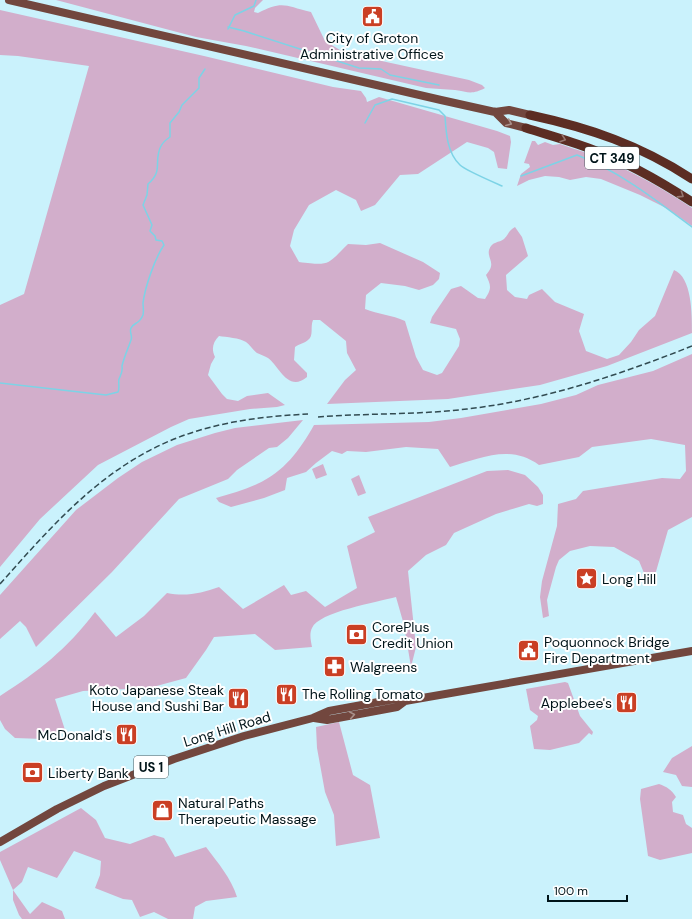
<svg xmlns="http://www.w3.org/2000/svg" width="692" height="919" font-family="'DM Sans',sans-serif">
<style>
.green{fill:#d2aecb}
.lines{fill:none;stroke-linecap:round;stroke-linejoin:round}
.stream{stroke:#7dd3e6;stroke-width:1.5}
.major{stroke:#72473e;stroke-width:8}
.highway{stroke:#5c2d23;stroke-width:9}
.rail{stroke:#324b51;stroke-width:1.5;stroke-dasharray:6 3;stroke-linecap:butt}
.oneway{stroke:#aa918b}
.oneway2{stroke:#957670}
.labels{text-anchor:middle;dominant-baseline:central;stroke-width:4;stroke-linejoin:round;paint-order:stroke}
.shield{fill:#fff;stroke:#4c5a5e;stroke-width:1}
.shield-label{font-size:13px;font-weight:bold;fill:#001419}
.poi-label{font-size:14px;fill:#001419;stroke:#fff;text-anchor:start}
.street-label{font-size:14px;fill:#001419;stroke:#fff}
</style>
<rect width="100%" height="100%" fill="#caf2fc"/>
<path class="green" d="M56,0H263L255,8L254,12L258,13C283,0 285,6 311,12L325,41L345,53L469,80L482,85L485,88C472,95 468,92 455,90C445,89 435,89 426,88L246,46L196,37Z
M0,10L204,56L333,87L361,91L366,98L367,102L379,97L497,131L510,136L511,142L507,169L498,168L494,152L488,148L467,142L418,174L400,175L375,205L361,211L356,200L336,190L309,205L294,230L290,246L299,262C330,266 327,265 348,244L366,245L380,243L423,262L440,273L439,279L433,285L419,290L405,286L381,283L366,295L365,309C378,314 392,315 405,321L416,357L423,370L437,375L442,373L459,346L460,339L456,329L430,323L432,317L451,289L461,286L478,298L485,299C492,288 491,286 486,275C497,263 487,259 489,250C492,241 499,243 504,239C509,234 508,231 515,227L522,237L528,256L506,275L507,290L515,297L527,299L529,295L542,289L555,302L584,314L579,331L586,351L607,359L619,355L631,342L639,330L655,316L674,270C692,277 692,314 692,333L607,366L540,385L448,399L327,404L345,380L356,370L347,353L346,341L320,320H313C310,327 314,336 308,340C305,343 299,344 295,347L294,360L307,373V377C288,393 279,366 268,358C265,356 261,355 257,353C253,350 250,345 246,342C240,338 226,337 219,336C213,342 211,349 215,357L211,364L208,375L222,394L227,399L238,401L247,396L268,393L285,405L277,407L250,409L189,419L171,427L98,465L40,519L0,567V305L24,294L89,66L18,56L0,55Z
M532,141H535L538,145L545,142L553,145L560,144C577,150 595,155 612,163C640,176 667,191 692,208V226L668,209L640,195L601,179L586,177L570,180L559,177L545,176L529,180L517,186L521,174L530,167L529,164L524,163Z
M692,354V517L668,530L655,575L644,573L639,561L614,547L590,546L570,551L559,560L556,567L547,600L549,616L543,618L540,597L542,581L557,526L558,504L576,499L583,491L662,478L680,479L686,471L685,445L651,439L592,447L579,457L539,465C510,444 481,458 450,467L438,449L406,447L366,452L347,451L342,454L332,451L316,463L306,472L287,478L285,490L264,498L231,507L219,502L216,498C230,494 244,490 257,484C284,472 300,450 314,425L429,422L461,418L541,404L576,395L598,385L653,371Z
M303,420L288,438L277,447L269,448L237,470L228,479L179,499L112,572L36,647L26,627L20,621L0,639V595L76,510L118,478L142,462L177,445L215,433L235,428Z
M323,464L327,475L316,479L312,469Z
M508,470L525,475L538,487L543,495V504L537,506L529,504L496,514L454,533L446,545L426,555L408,571L416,647L411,667L404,625L396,597C378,602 318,612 312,628C309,634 311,641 312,647L275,650L255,634L214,637L206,650L186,678L149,688L83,691L55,699L65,730L43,739L15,738L5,729L0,720V696C39,671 66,650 95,612L116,637L144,616L167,593C186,597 202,593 219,587L243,609L284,585L291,595L306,591L325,607L357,588L347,546L375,532L368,517L487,471Z
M359,475L366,493L358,496L351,479Z
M565,682L568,683L580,716L593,732L592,735L589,733L579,743L550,750L534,749L530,726L537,720L538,716L530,710L526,689Z
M339,722L353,775L370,785L380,838L336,846L334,815L325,792L317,748L316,727Z
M692,746V787L682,786L676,775L663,772L672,758Z
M659,784C667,787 671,789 676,797L672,802L673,812L683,815L686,824L692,828V853L660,860L648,856L640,799L641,789Z
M81,808L96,820L105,838L130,844L154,835L164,838L175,857L206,847C218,863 231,878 237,897L206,901L195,907L193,919H168L154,912L140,917L132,900L123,899L95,888L100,875L101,861L74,851L57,878L28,867L22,882L13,890L30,914L42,902L62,911L65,919H22L19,915L13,900V890L0,860V852Z"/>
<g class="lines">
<path class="stream" d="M228,27L244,31L359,68L381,69L390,75L439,85
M228,29L235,15L254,6L256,0
M365,123L375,105L392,99L439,110L445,116C446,132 447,153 460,165C465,170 493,182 502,186
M521,176L577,155C619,171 656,200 692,227
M0,383L106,395L118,392C120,388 118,383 119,379C121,374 123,372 122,366C124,357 128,349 131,340C133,336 129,333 131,328C134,322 139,325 143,315C144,311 143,307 143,303C145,287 155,258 164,245L162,241L156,240L155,236L150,231L152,225L143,205L147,195L148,184C164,171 153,161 161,146C163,142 167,139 170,137V123L179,112L182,105L199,88V78L205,69"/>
<path class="major" d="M9,0L441,100L495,112L509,110L530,115
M495,112L506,123L526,128
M314,718L327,720L397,707L405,701L692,651
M0,842L57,809L104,786L174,759L244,736L313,718L329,711L395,699L405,701"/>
<path class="highway" d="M530,115C590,128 640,145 692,179
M526,128C548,135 570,141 591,149C627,162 660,181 692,202"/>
<path class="rail" d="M318,417C367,413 418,415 467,409C545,400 619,375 692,346
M0,584C57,520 111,457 197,431C233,420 270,416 308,414"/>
</g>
<defs><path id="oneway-chevron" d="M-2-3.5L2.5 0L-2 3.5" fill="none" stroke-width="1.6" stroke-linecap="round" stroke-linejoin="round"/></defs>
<g class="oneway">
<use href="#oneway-chevron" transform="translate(509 123) rotate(23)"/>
<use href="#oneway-chevron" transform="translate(352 715) rotate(-10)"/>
</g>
<g class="oneway2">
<use href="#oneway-chevron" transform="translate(563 139) rotate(19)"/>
<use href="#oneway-chevron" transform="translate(681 195) rotate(33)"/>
</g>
<defs>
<symbol id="civic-square" viewBox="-11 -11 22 22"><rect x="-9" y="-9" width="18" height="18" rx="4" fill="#ca3f24" stroke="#fff"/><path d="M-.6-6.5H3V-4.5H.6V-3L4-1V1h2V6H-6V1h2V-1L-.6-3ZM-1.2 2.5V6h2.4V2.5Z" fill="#fff"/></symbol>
<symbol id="sight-square" viewBox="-11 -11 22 22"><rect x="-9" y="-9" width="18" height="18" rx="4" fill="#ca3f24" stroke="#fff"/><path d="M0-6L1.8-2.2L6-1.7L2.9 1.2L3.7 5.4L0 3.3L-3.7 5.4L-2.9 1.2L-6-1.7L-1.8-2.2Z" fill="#fff"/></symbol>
<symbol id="bank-square" viewBox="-11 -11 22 22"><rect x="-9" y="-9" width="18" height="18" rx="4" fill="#ca3f24" stroke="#fff"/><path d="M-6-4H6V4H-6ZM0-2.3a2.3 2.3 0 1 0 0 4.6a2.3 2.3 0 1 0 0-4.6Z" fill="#fff"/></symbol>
<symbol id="pharmacy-square" viewBox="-11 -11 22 22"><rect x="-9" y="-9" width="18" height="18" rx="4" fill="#ca3f24" stroke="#fff"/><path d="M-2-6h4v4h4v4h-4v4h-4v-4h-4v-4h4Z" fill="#fff"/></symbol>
<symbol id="restaurant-square" viewBox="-11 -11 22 22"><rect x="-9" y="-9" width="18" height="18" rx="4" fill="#ca3f24" stroke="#fff"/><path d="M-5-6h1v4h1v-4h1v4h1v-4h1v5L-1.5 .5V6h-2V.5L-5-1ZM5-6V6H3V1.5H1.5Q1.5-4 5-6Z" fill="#fff"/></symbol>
<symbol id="shop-square" viewBox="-11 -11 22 22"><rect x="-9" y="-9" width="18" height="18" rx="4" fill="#ca3f24" stroke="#fff"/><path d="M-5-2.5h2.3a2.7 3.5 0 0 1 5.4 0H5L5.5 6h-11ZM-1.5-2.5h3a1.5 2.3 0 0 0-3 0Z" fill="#fff"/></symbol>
</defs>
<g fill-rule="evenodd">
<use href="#civic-square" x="360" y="4" width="25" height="25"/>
<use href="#sight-square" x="574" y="566" width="25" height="25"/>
<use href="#bank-square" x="344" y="622" width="25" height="25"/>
<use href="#civic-square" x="516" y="638" width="25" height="25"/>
<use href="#pharmacy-square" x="322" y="654" width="25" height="25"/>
<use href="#restaurant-square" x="274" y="682" width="25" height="25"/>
<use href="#restaurant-square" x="226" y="686" width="25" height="25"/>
<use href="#restaurant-square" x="614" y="690" width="25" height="25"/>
<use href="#restaurant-square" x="114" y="722" width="25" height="25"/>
<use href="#bank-square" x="20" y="760" width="25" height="25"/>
<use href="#shop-square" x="150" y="798" width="25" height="25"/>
</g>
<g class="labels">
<g class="shield">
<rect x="585" y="147" width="54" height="22" rx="3"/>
<rect x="134" y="756" width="34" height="22" rx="3"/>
</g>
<g class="shield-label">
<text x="612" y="158">CT 349</text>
<text x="151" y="767">US 1</text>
</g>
<g class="poi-label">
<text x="372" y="38" text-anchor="middle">City of Groton<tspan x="372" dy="16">Administrative Offices</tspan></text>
<text x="602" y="579">Long Hill</text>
<text x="372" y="627">CorePlus<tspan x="372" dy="16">Credit Union</tspan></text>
<text x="544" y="642">Poquonnock Bridge<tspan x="544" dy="16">Fire Department</tspan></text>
<text x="350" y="667">Walgreens</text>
<text x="224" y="690" text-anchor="end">Koto Japanese Steak<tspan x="224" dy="16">House and Sushi Bar</tspan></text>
<text x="302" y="694">The Rolling Tomato</text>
<text x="612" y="703" text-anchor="end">Applebee's</text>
<text x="112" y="735" text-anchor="end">McDonald's</text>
<text x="48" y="773">Liberty Bank</text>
<text x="178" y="803">Natural Paths<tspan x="178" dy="16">Therapeutic Massage</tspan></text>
</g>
<g class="street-label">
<text transform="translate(227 729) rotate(-17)">Long Hill Road</text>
</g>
</g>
<path d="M548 895v6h79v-6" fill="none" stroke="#001419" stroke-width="2"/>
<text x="554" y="895" font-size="12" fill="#001419" stroke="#ffffff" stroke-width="3" paint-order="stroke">100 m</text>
</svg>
